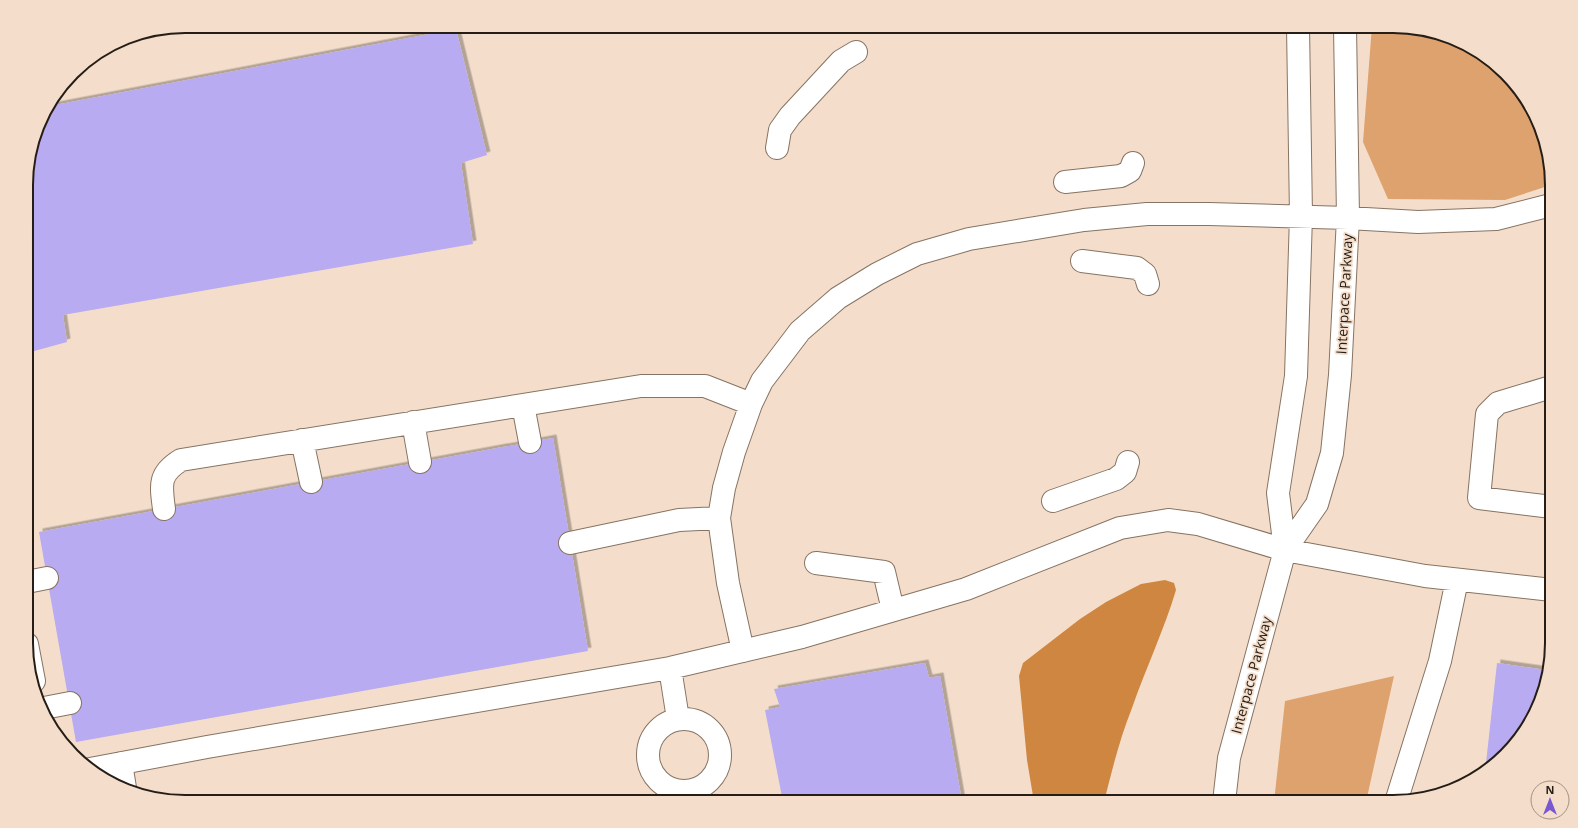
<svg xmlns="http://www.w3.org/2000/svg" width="1578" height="828" font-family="'Open Sans',sans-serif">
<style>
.green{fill:#dea26e}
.water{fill:#cf8640}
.building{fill:#b8abf1;filter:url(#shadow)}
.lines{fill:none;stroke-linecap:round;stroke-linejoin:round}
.minor-casing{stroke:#877363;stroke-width:24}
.minor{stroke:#fff;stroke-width:22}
.labels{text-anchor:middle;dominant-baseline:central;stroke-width:3.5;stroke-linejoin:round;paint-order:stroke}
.street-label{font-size:14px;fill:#251d16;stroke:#f4decb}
.rim{fill:none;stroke:#251d16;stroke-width:2}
</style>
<defs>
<filter id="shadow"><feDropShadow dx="3.5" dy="-3.5" stdDeviation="0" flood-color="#0004"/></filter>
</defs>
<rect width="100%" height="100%" fill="#f4decb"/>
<path class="green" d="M1372,26H1393L1463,43L1498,66L1525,97L1551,165V185L1505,200L1388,199L1363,142Z
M1394,676L1366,802H1274L1285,701Z"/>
<path class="water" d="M1165,580L1174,583L1176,590C1164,630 1146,668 1132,708C1120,738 1112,770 1104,802H1034L1027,760L1019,676L1023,663L1080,619L1106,602L1141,584Z"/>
<path class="building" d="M456,29L487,155L461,163L473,244L63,315L67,342L27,353L26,175L43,115L50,106Z
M553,438L588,651L76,742L39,532Z
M925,663L929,678L940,676L962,802H783L765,710L780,707L774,689Z
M1497,663L1546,670L1535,713L1512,748L1485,772Z"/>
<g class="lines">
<defs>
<path id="minor" d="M777,148L780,130L790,116L841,61L856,52
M1065,182L1121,176L1130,171L1133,163
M1082,261L1137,268L1145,274L1148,284
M1551,387L1498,403L1487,414L1479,498L1552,507
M523,405L530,442
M413,422L420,462
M302,440L311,482
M1053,501L1116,479L1125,472L1128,462
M164,509C161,485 158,474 181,460L641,386H705L751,404
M570,543L679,520L719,518
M1285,550L1278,493L1296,376L1301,216L1298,26
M816,563L884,572L893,610
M27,582L47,578
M27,644L34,681
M743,651L728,583L719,518L724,488L734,452L751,404L762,381L800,331L838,298L877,274L917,254L969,239L1084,220L1147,214H1209L1348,218L1418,222L1496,219L1551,205
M670,668L678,719
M44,708L70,703
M648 755a36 36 0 1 1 72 0a36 36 0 1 1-72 0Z
M121,763L125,788
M90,769L207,747L670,668L802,637L966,589L1120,528L1168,520L1198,524L1285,550L1425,576L1552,590
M1224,802L1229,758L1285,550L1317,504L1332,453L1340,375L1348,218L1345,26
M1396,802L1440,661L1457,580"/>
</defs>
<use href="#minor" class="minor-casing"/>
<use href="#minor" class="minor"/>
</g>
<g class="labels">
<g class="street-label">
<text transform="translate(1344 294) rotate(-87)">Interpace Parkway</text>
<text transform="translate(1251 675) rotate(-75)">Interpace Parkway</text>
</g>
</g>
<path d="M0 0H1578V828H0ZM185 33H1393A152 152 0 0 1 1545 185V643A152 152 0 0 1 1393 795H185A152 152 0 0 1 33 643V185A152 152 0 0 1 185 33Z" fill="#f4decb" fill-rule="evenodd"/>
<path class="rim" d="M185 33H1393A152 152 0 0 1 1545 185V643A152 152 0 0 1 1393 795H185A152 152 0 0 1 33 643V185A152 152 0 0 1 185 33Z"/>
<g transform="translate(1550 800)"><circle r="19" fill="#f4decb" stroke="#a19183"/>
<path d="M0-3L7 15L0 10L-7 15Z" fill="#7857d1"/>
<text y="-6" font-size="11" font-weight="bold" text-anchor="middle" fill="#251d16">N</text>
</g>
</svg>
